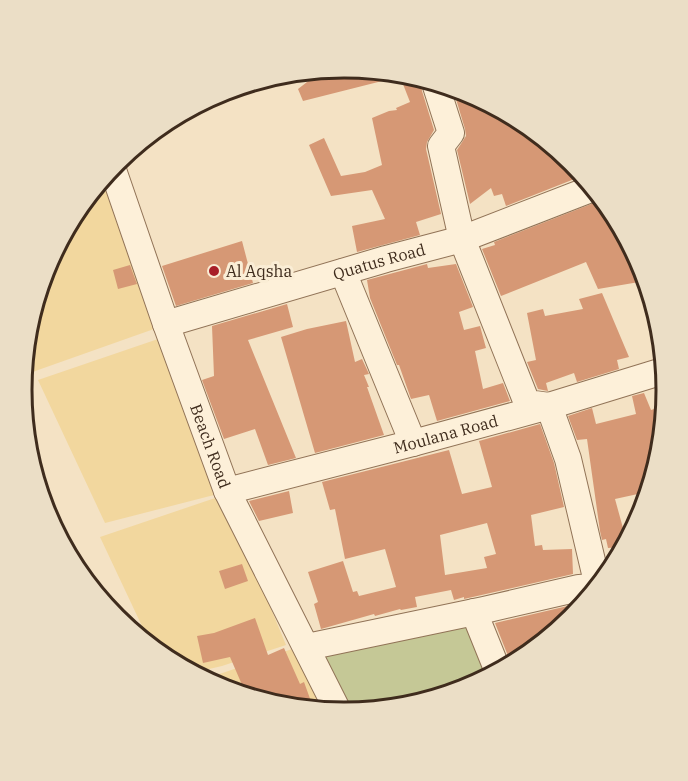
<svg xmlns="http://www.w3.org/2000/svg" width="688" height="781" font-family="'IBM Plex Serif',serif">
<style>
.sand{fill:#f2d79e}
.cemetery{fill:#c5c896}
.water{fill:#a6c6bb;stroke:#6b9689;stroke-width:1.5}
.building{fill:#d69875;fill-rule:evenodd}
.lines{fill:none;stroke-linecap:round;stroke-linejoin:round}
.minor-casing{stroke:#917357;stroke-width:28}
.minor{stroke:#fdf0d9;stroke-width:26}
.poi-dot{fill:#a81f28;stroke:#faedd5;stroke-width:2}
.labels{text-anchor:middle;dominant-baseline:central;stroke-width:6;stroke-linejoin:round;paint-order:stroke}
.street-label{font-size:16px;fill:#3f2c1d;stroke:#faedd5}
.poi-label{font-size:16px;fill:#3f2c1d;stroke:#faedd5;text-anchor:start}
.rim{fill:none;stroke:#3f2c1d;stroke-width:3}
</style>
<rect width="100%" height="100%" fill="#f4e2c4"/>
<path class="sand" d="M103,182L154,329L24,375L46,267Z
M161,338L214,495L105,523L38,380Z
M224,495L286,645L222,666L196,672L149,641L100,537Z
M295,648L328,710L220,689L205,679Z"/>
<path class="cemetery" d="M474,612L497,669L467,689L344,713L307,647Z"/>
<path class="water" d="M40,485L87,577L45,514Z"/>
<path class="building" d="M344,68L394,78L303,101L298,89L320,72Z
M401,79L421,83L422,91L434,130L427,142L426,149L441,214L416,222L420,235L357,252L352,226L385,219L372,190L331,196L309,145L324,138L341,176L365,172L382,165L372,118L389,111L397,110L396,108L410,102Z
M453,89L468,92L573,162L582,176L506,206L502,194L494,196L491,188L470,204L457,150L466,136L465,129Z
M599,201L609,217L618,241L624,240L643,267L645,281L598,289L586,262L501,296L482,249L495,245L494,242Z
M242,241L253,283L176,306L162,266Z
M427,264L428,268L456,264L473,307L459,312L464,330L480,326L486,348L475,351L483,389L503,383L510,401L437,421L429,395L411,399L399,365H397L370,298L367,280Z
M130,265L137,284L118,289L113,270Z
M602,293L629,357L617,360L619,369L577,382L574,373L546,383L548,391L538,389L527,362L536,360L527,313L543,309L545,316L583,309L579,299Z
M287,304L293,327L248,340L296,458L268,465L255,429L224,439L202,380L214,376L212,326Z
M346,321L355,362L362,359L369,374L364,375L369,387H367L384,435L315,453L281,337L307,329Z
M644,393L651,410L664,406L647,492L615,499L626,539L621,547L608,548L606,539L602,540L600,531L587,439L577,440L568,416L592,408L596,424L636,414L632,396Z
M540,424L554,463L564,507L531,515L535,546L542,545L543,550L572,549L573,574L464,599V597L454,600L451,590L415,597L417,607L401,610L400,609L375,616L374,614L321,629L314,604L318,602L308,572L343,561L353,592L357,591L359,596L396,587L385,549L345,559L335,509L330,510L322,482L449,450L462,494L492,487L479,441ZM487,523L496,554L484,557L487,568L445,575L440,535Z
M289,491L293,513L259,521L249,501Z
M242,564L248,581L225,589L219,571Z
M572,605L575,615L572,619L510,661L495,623Z
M255,618L268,655L284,648L300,684L304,682L313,707L246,694L230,657L203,663L197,636L214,633Z"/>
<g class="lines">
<defs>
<g id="minor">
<path d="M436,86L451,133L441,146L462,239L527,403L549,406L568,459L597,582"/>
<path id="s1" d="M112,167L166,324L227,491L339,713"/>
<path d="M343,272L413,443"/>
<path id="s2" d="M166,324L386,259L462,239L591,189"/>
<path id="s3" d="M227,491L413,443L549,406L663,371"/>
<path d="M474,612L497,669"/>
<path d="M307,647L484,610L579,588L594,587"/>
</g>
</defs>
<use href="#minor" class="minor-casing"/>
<use href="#minor" class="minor"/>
</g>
<circle class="poi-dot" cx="214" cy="271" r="6"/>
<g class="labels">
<g class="street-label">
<text stroke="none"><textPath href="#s2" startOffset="222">Quatus Road</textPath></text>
<text stroke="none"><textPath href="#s3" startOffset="226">Moulana Road</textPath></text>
<text stroke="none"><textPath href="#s1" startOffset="296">Beach Road</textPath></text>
</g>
<g class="poi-label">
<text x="226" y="271">Al Aqsha</text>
</g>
</g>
<path d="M0 0H688V781H0ZM32 390a312 312 0 1 1 624 0a312 312 0 1 1-624 0Z" fill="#ebdec6" fill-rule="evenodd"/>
<path class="rim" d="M32 390a312 312 0 1 1 624 0a312 312 0 1 1-624 0Z"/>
</svg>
